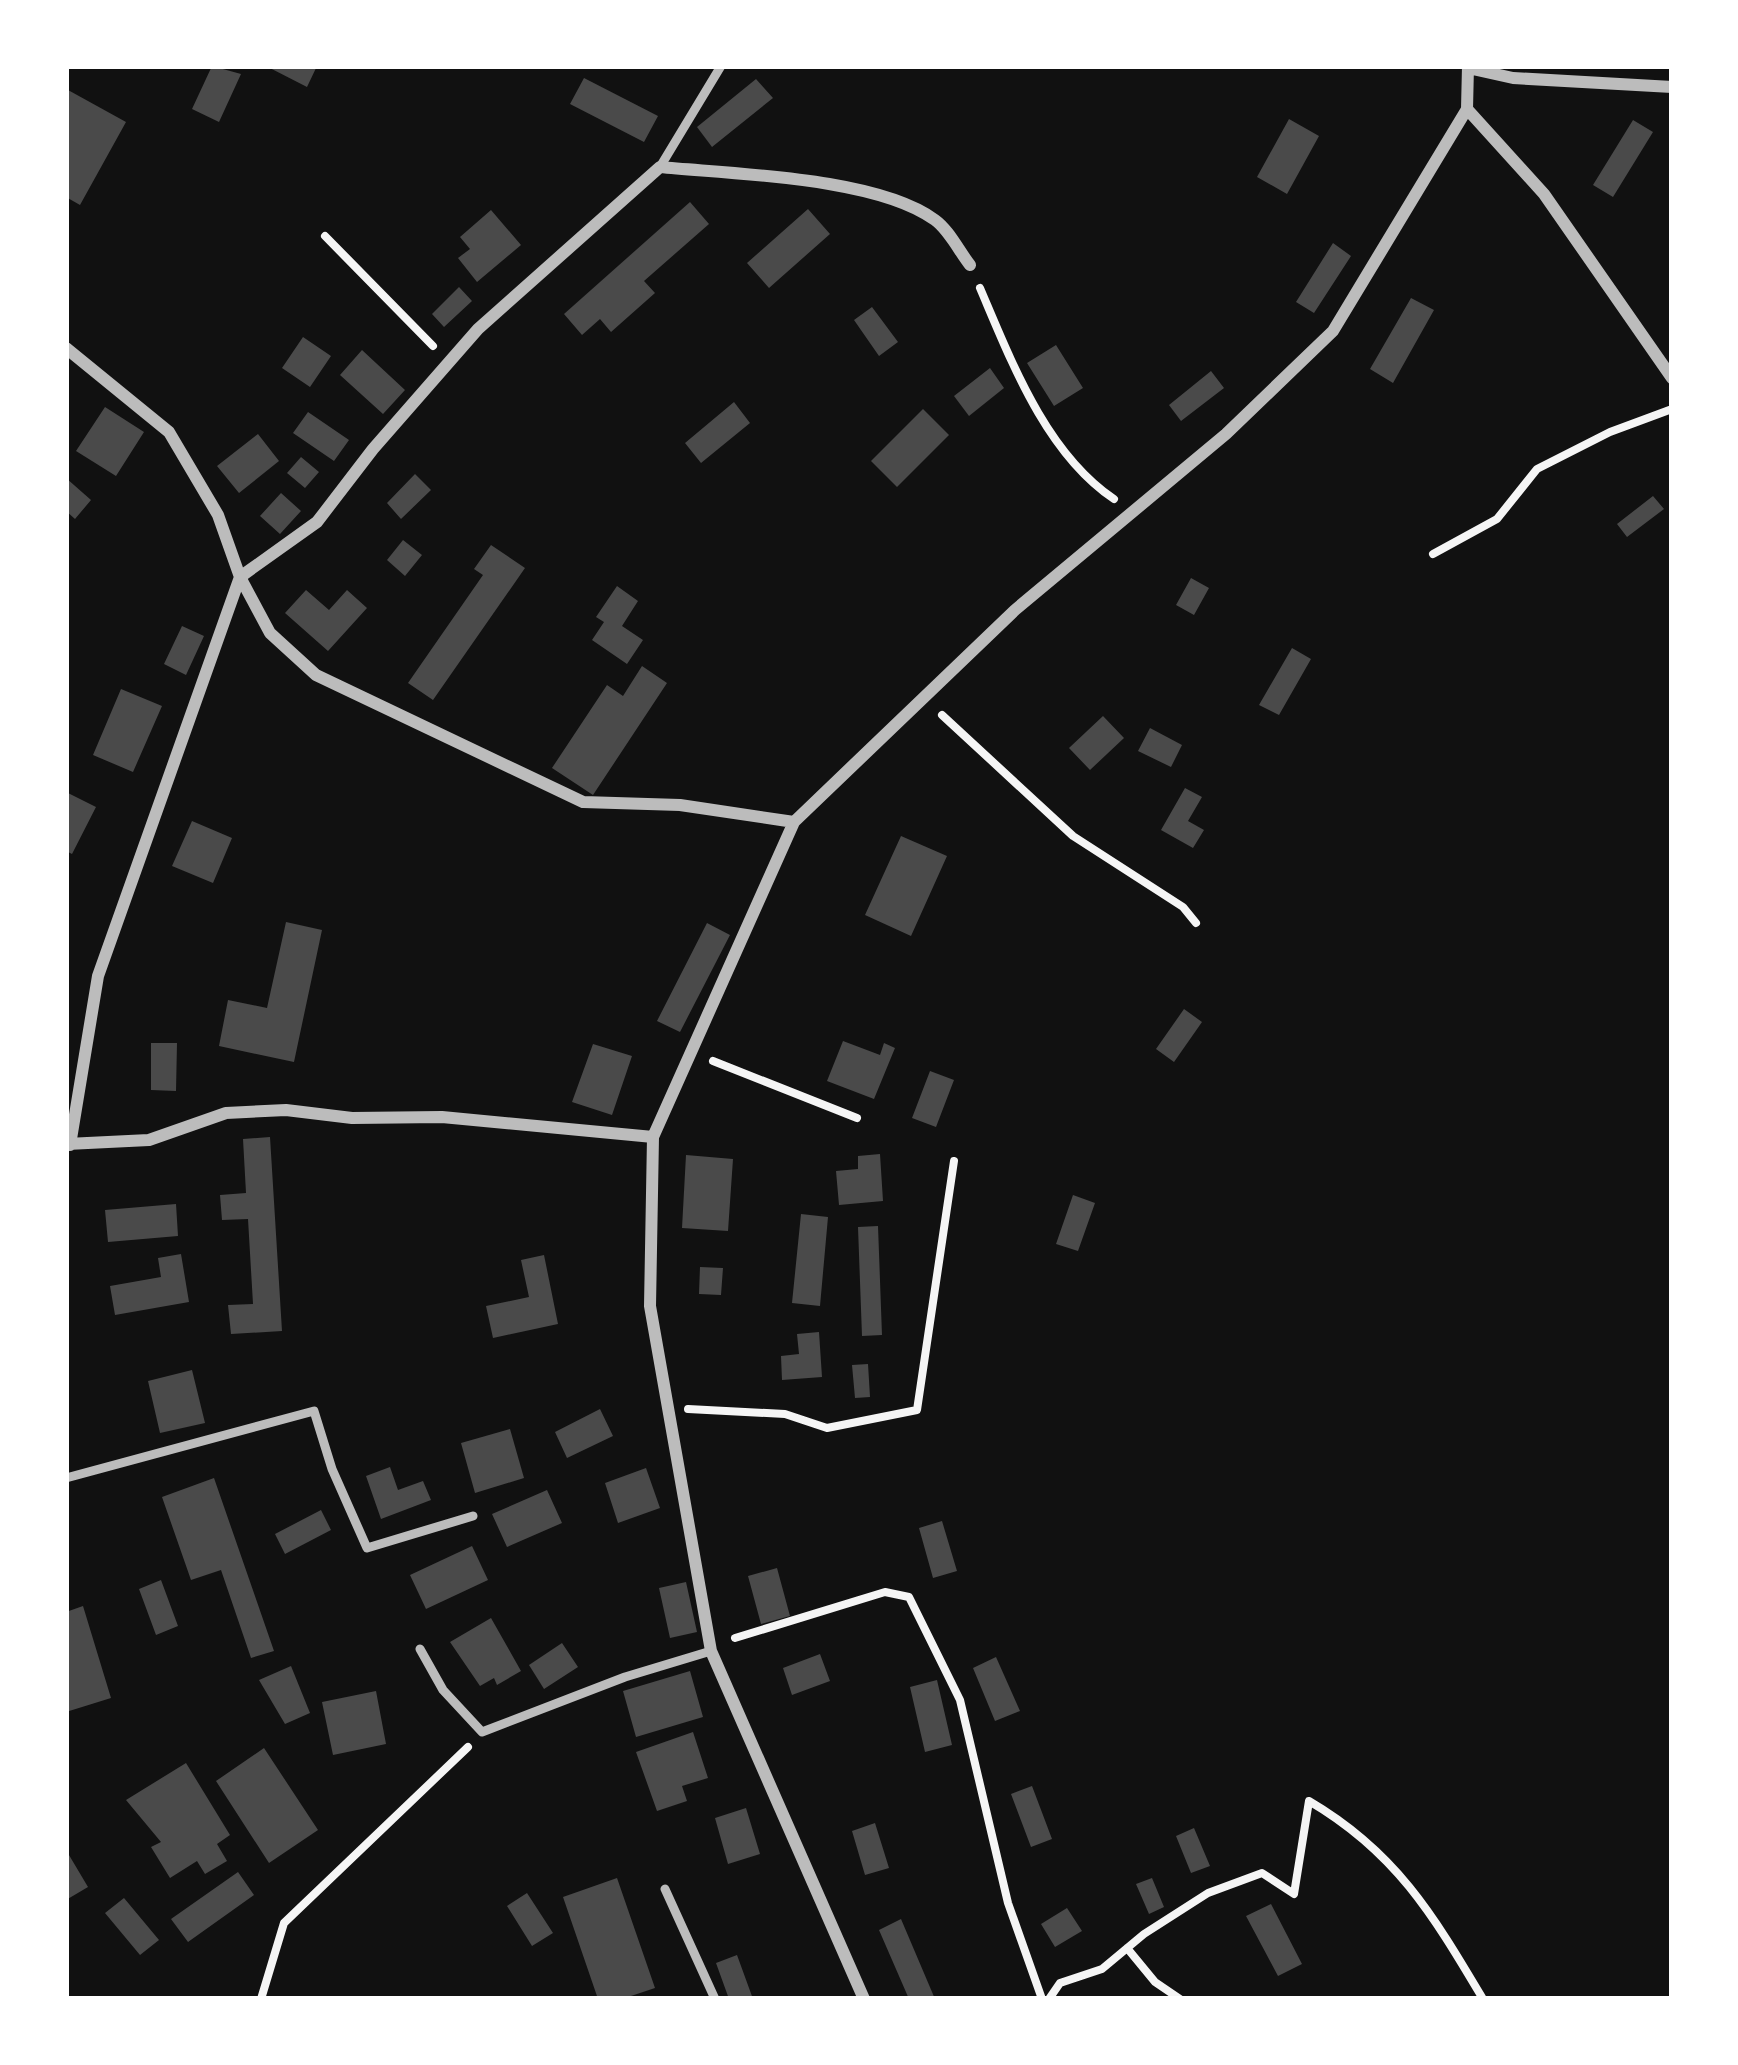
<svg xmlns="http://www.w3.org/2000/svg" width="1738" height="2065" font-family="'PT Sans Narrow',sans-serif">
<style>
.building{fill:#4a4a4a}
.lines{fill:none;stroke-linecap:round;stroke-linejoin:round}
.path{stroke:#f5f5f5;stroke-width:8}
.service{stroke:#bcbcbc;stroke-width:9}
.minor{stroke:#bcbcbc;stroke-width:12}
</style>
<rect width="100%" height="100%" fill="#111"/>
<path class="building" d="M212,66L241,74L219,122L192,109Z
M266,66H317L307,87Z
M584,78L658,116L644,142L570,104Z
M756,79L773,98L712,147L697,127Z
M68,90L126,122L80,205L66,197Z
M1289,119L1319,136L1287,194L1257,177Z
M1633,120L1653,132L1613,197L1593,185Z
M690,202L709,224L644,281L655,293L611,332L600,319L582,335L564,314Z
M808,209L830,234L769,288L747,263Z
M491,210L521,245L477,282L458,258L470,249L460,237Z
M1333,243L1351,256L1314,313L1296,302Z
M459,287L472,301L444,327L432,314Z
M1411,298L1434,310L1393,383L1370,369Z
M872,307L898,342L879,356L854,320Z
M303,337L331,356L310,387L282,368Z
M1056,345L1083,388L1054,406L1027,363Z
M362,350L405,390L383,414L340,375Z
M990,368L1004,388L969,416L954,396Z
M1211,371L1224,388L1181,421L1169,405Z
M734,402L750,423L701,463L685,443Z
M105,407L144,432L116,476L76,451Z
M923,409L949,435L897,487L871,461Z
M308,412L349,440L334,461L293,433Z
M258,434L279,461L239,493L217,466Z
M301,457L319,472L305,488L287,473Z
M415,474L431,490L401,519L387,503Z
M66,478L91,500L75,519L66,511Z
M281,493L301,511L280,534L260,516Z
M1653,496L1664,509L1627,537L1617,524Z
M403,540L422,555L405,576L387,560Z
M491,545L525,568L433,700L408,683L483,575L474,569Z
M1191,578L1209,588L1194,615L1176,605Z
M617,586L638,601L622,626L643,640L627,664L592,640L604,622L596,617Z
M306,590L329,610L347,590L367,608L328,651L285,613Z
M182,626L204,636L186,675L164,664Z
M1292,648L1311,659L1279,715L1259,705Z
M642,666L667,683L593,795L552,768L607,685L623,696Z
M121,689L162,706L133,772L93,755Z
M1103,716L1124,738L1090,770L1069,748Z
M1150,728L1182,745L1171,767L1138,751Z
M1185,788L1202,797L1188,821L1204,830L1193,848L1161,830Z
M66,792L96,807L72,854L66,851Z
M192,821L232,838L213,883L172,866Z
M901,836L947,856L911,936L865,915Z
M286,922L322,930L294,1062L219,1046L228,1000L267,1008Z
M707,923L730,935L680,1032L657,1021Z
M1184,1009L1202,1022L1174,1062L1156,1049Z
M843,1041L880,1055L884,1043L895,1048L874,1099L827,1081Z
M151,1043H177L176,1091L151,1090Z
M593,1044L632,1056L612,1115L572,1102Z
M930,1071L954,1080L936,1127L912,1118Z
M270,1137L282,1331L231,1334L228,1305L253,1304L248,1219L222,1220L220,1195L246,1193L243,1139Z
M880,1154L883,1201L839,1205L836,1171L858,1169V1156Z
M686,1155L733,1159L728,1231L682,1228Z
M1073,1195L1095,1203L1078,1251L1056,1244Z
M176,1204L178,1236L108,1242L105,1210Z
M801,1214L828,1217L820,1306L792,1303Z
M878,1226L882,1335L862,1336L858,1227Z
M181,1254L189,1302L115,1315L110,1286L161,1277L158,1258Z
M544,1255L558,1324L493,1338L486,1306L529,1297L521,1260Z
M700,1267L723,1268L721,1295L699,1294Z
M819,1332L822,1377L782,1380L781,1356L799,1354L797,1334Z
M868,1364L870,1397L855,1398L852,1365Z
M192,1370L205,1423L160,1433L148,1381Z
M600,1409L613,1436L567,1458L555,1432Z
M510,1429L524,1478L475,1493L461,1443Z
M390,1467L398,1490L423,1481L431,1500L381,1519L366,1476Z
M646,1468L660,1508L618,1523L605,1483Z
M214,1478L274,1651L251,1658L221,1570L191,1580L162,1497Z
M547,1490L562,1523L507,1547L492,1514Z
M321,1510L331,1530L285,1554L275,1534Z
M942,1521L957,1571L933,1578L919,1528Z
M472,1546L488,1580L426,1609L410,1575Z
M777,1568L790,1616L761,1624L748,1576Z
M161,1580L178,1626L156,1635L139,1589Z
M686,1582L697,1632L670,1638L659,1588Z
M83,1606L111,1698L66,1712V1612Z
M491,1618L521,1671L497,1685L494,1678L480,1686L450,1642Z
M562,1643L578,1667L544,1689L529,1665Z
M820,1654L830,1681L792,1695L783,1668Z
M996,1657L1020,1711L995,1721L973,1668Z
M291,1666L310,1713L285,1724L259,1680Z
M690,1671L703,1717L636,1737L623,1691Z
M937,1680L952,1745L925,1752L910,1687Z
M376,1691L386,1744L333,1755L322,1702Z
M693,1732L708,1778L682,1786L687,1801L657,1811L636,1752Z
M264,1748L318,1830L269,1863L216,1781Z
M186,1763L230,1835L217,1844L227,1861L205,1874L197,1861L170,1878L151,1847L161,1842L126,1800Z
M1032,1786L1052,1839L1031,1847L1011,1794Z
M746,1808L760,1854L728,1864L715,1818Z
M875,1823L889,1868L865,1875L852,1831Z
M1194,1828L1210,1866L1191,1873L1176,1836Z
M66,1850L88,1887L66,1900Z
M238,1872L254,1895L188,1942L171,1919Z
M617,1878L655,1988L622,1999H598L563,1897Z
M1152,1878L1164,1907L1149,1914L1136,1884Z
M527,1893L553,1933L532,1946L507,1906Z
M124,1898L159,1940L140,1955L105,1913Z
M1271,1904L1302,1964L1278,1976L1246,1916Z
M1067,1908L1082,1931L1055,1947L1041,1924Z
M901,1919L935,1999H909L879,1930Z
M737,1955L753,1999H729L716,1963Z"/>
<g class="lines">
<path class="path" d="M325,236L433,346
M980,288C1012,363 1046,453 1114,499
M1433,554L1497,519L1537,469L1610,432L1672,409
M942,715L1073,836L1183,907L1196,923
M713,1061L857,1118
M688,1409L785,1414L827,1428L917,1410L954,1161
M735,1638L885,1592L909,1597L960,1700L1008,1903L1042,1999
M1127,1948L1155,1982L1180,1999
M261,1999L284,1923L468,1747
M1049,1999L1060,1983L1102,1969L1144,1934L1208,1893L1262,1873L1294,1894L1309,1801C1396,1852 1433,1915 1483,1999"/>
<path class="service" d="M660,167L721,66
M66,1478L314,1411L332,1469L367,1548L473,1516
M420,1649L443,1690L482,1732L625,1677L711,1651
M665,1889L715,1999"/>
<path class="minor" d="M1468,68L1513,78L1672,87
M1467,109L1544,194L1672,378
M66,348L169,432L218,515L240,577L270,633L316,675L583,802L680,805L794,822
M67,1144L149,1140L226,1113L286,1110L352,1118L442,1117L653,1137
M70,1145L98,976L240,577L317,522L373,449L478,329L660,167C732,174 877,177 935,220C949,230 959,251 970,265
M864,1999L711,1651L650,1306L653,1137L794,822L1015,610L1226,434L1333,331L1467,109L1468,66"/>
</g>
<rect width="1738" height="2065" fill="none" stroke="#ffffff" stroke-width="138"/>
</svg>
